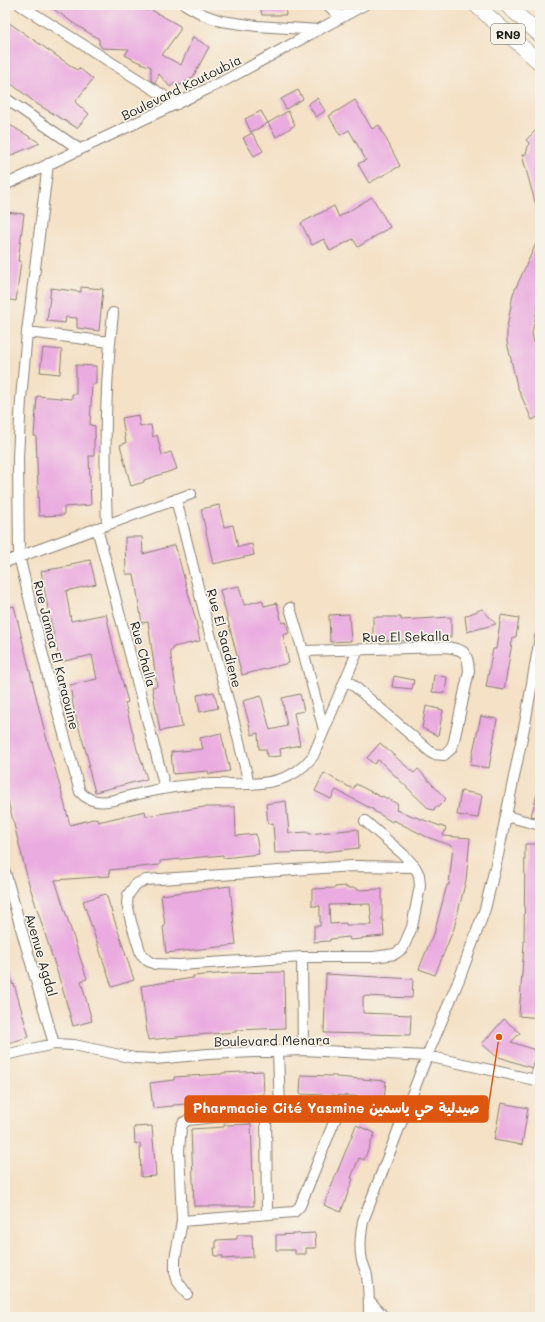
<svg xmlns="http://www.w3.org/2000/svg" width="545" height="1322" font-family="Mali,'Playpen Sans Arabic',sans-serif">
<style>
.building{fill:#eaabe0;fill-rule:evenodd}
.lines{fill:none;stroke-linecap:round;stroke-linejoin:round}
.minor-casing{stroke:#887e71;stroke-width:12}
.primary-casing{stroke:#887e71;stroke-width:16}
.minor{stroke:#fff;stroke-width:10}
.primary{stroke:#fff;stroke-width:15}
.labels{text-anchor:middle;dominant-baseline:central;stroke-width:3.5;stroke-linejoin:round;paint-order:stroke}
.shield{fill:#f7f3e8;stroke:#5e5c59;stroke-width:1}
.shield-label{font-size:12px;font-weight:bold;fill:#1c1c1c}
.street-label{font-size:13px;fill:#1c1c1c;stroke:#f7f3e8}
.leader{fill:none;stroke:#de560d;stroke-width:1.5}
.callout-dot{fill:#de560d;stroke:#f7f3e8;stroke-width:1.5}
.callout{fill:#de560d;stroke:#de560d;stroke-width:1.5}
.callout-label{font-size:14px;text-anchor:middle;font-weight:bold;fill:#fff}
</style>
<rect width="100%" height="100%" fill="#f7f3e8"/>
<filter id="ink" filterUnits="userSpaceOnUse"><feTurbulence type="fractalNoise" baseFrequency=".025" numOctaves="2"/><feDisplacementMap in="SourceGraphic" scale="8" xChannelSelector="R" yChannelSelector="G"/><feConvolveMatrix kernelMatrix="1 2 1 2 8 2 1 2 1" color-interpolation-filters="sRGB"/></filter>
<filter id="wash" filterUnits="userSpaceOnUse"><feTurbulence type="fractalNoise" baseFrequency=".012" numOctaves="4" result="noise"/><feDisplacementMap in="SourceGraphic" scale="16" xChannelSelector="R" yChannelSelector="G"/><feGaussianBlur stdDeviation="0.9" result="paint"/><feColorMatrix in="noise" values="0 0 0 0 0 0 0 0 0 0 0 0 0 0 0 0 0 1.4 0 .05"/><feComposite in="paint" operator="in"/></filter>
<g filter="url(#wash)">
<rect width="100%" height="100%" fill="#f4e1c6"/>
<g id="blocks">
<path class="building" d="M48,5H137L147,11L148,8L180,26V30L162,55L181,65L193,37L209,47L193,77L181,85L175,83L170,87L159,74L155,83L151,80V67L136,61L125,55L129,49L102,48L99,44V39L76,25Z
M260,5H285L286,15H262Z
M5,20L77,70L79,68L93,79L75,102L89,114L77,128L37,104L5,79Z
M298,90L303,99L286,109L281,99Z
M317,98L325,111L316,117L308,104Z
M355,100L372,129L379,125L400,166L369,183L358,164L366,160L349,130L340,135L329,116Z
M261,111L268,123L251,132L245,119Z
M288,111L295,125L276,137L268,123Z
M5,122L40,143L5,158Z
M540,126V209H537L522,155L526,154L529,143L526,140Z
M252,133L263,151L254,156L243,138Z
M372,197L390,227L358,247L353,239L330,251L324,239L312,245L301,223L334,206L339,217Z
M5,212L24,214L18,261H21L16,301L5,299Z
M540,235V296L532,333L540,374V416L532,420L517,386L507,342V328L513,294Z
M81,287L103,289L99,331L77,328V318L66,317L65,323L47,321L51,288L81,292Z
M43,348L62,350L60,374L40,372Z
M76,365L96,366V384H92L90,425L95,426V439H94V456H89L91,505L64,507V515L39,516L36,436H34L37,396L72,399V394H76Z
M138,415L140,426L151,425L153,437L157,435L162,455L171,452L177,469L144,480V482L131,486L120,445L126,443L122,418Z
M219,505L224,527L233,525L238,547L252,544L254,555L213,564L201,509Z
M125,537H142L143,554L175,545L196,621L200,641L173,647V650H170L182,727L160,731L152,687L157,686L148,622L142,623L134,574H126Z
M90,560L96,584L66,591L71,621L106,614L115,654L128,702L125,703L138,753H139L147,779L95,792L88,766H90L74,711L70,685L97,679L92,655L60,662L49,615L41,571L71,566V564Z
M239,586L244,605L262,600L264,606L277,603L282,623L286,622L289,633L283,635L289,663L242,675L220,590Z
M14,606L44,729L58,779L70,825L97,818L98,822L145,811L146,816L204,807H235L236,836L256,834L259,854L223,858V855L160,861V865L109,870L110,876L55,880L87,979L81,981L92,1021L73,1026L62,987L29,884L5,789V668H7L5,659V608Z
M482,609L496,624L467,632L465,616Z
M349,614L351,641L330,642L329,615Z
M501,615L519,618L516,637H513L504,690L486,687L493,649H496Z
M373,617H401V620L451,617V637L422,638V640L417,641L373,640Z
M434,675L447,677L445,693L432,692Z
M394,676L414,680L412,689L392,687Z
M214,692L218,708L200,712L197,695Z
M300,694L304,711L294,713L300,745L280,749L281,756L267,757L266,749H259L258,733L252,735L243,701L261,696L270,730L287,726L282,698Z
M426,706L443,710L438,736L422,728Z
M481,716L497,719L489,768L470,765Z
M221,733L230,771L209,774L208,771L173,774L171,752L203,749L200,738Z
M380,743L414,773L418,769L446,799L438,807H435L434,810L429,809L381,762L378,760L374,764L367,758Z
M324,773L353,789L356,784L381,797L382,796L398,804L396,810L446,828L443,836L470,838L466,880L454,928L435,975L419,969L433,934H434L447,885H449L453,846L427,837L393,820L392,822L374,811V810L336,790L331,799L315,791Z
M461,791L482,795L478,818L457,815Z
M537,794L540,795V818L531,816Z
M286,801L289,833L309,832V834L358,829L359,848L324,852L275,853L273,823L268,824L266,804Z
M525,844H540V1018L519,1016L524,944Z
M230,886L236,945L166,953L163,927L165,926L161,895Z
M346,886V888H357V890L382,889V920H383L384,936L362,938V939L350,940L349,937L330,939V941L314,942V926H320V906H312V889L335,888V887ZM370,904L372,925H346V923L330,924L329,905Z
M106,894L134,980L112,987L83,901Z
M5,967H7L13,985L14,984L29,1037L8,1043L5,1032Z
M284,972L285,1028L236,1030V1032L197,1035L148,1040L141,986L193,978V976L230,973Z
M326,974L413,979L412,998L363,996V1013L411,1015L410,1035L324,1033Z
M504,1019L520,1033L511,1042L538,1051L532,1068L496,1056L482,1044Z
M263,1071L264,1095L213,1098V1102L173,1105V1106L153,1108L150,1083L174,1080V1077L222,1074V1073Z
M301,1075L336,1076V1077L386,1081L384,1099L350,1096L300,1094Z
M501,1103L528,1108L522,1145L494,1140Z
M251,1124L254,1206H194L191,1129L224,1127V1125Z
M356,1125L375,1133L364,1160L359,1158L351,1178L353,1179L341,1212L324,1205Z
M152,1126L156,1176L141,1177L140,1143L135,1144L134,1127Z
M315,1233L316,1248H306V1254H295V1250H276V1235Z
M237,1235H252L253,1257L223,1259V1256H215L214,1248H216V1240L237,1239Z"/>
</g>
</g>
<g filter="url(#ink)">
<use href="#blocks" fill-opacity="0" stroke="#887e71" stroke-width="1"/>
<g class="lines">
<defs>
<path id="minor" d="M20,5L177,104
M186,5L204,15L221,21L257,26L319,30
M328,5L341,18
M5,98L79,149
M48,164L27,332L21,399L18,457L19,556L49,680L80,792C89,802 101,803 114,800C140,793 166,787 192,785C221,782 252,788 281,779C295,775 304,767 313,756L358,650
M5,185L222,82L364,5
M27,332L110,342
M176,499L206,619L237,733L249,784
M107,524C104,454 105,383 113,313
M97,528L165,788
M5,562L191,494
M290,608L303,651L324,730
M303,651L445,647C463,649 468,651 469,671L454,741L451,749L444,755L433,754L346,679
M506,816L540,825
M365,821L404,855L415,867L419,875L420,886L412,927L403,948L395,954L374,957H302L179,965L155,964L148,961L141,954L131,922L127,903L128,895L136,884L146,880L353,866L415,867
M5,872L54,1044
M302,957L303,1050
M278,1051L280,1110
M5,1055L54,1044L74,1045L134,1058L155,1059L208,1054L303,1050L427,1056L540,1081
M535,1080L540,1063
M266,1112L267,1214
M182,1221L294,1212L300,1206L336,1117V1113L327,1109L280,1110L188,1120L183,1123L181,1128L179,1150L182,1221L175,1259V1272L178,1282L187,1294
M369,1300L384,1317
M369,1317C369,1303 369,1290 367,1276C366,1271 364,1266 362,1261C359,1247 361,1234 363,1221L427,1056L460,977L485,909L498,855L526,718L540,637"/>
<path id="primary" d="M476,5L540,63
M507,5L540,35"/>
</defs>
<use href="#minor" class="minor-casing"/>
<use href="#primary" class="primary-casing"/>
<use href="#minor" class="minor"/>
<use href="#primary" class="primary"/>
</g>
</g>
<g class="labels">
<rect class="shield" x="491" y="24" width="34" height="20" rx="3"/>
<g class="shield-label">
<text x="508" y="34">RN9</text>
</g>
<g class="street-label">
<text transform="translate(181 87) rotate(-26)">Boulevard Koutoubia</text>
<text transform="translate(406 636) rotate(-1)">Rue El Sekalla</text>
<text transform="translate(225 638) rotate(75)">Rue El Saadiene</text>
<text transform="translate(144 654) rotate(75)">Rue Challa</text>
<text transform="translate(57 655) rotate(76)">Rue Jamaa El Karaouine</text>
<text transform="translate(42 955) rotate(74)">Avenue Agdal</text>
<text transform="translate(272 1040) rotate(-1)">Boulevard Menara</text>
</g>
</g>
<path class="leader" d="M499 1037L488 1109"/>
<circle class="callout-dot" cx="499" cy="1037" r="4"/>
<rect class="callout" x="185" y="1096" width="303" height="26" rx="4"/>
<g class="callout-label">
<text x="336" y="1113">Pharmacie Cité Yasmine صيدلية حي ياسمين</text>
</g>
<rect width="545" height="1322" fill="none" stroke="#f7f3e8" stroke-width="20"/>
</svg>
